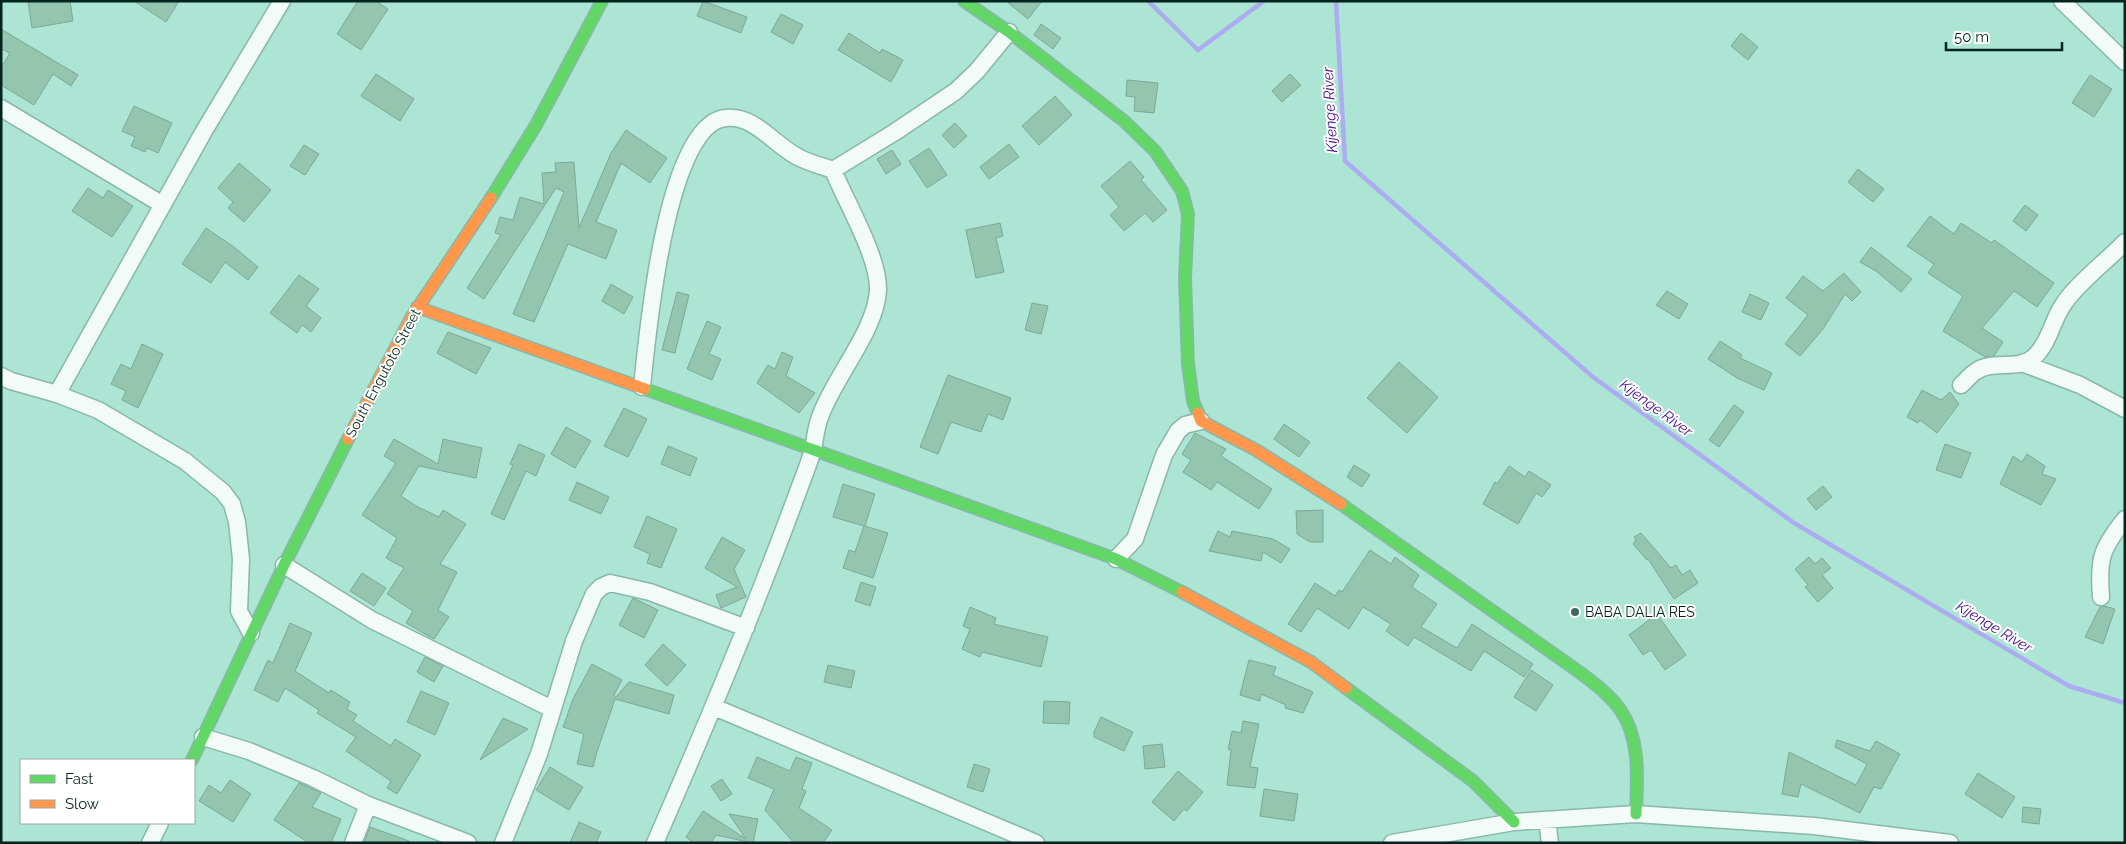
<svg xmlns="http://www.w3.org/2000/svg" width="2126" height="844" font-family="Raleway,sans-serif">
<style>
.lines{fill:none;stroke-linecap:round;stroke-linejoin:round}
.stream{stroke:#acacf1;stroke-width:4.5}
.building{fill:#94c5af;stroke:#7fa796}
.street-casing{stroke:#89b7aa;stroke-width:19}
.fast-casing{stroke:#89b7aa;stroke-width:14}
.slow-casing{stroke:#89b7aa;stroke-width:14}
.street{stroke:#f3fbf9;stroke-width:16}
.fast{stroke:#63d668;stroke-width:11}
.slow{stroke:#ff974d;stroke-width:11}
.poi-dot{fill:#3e685d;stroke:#fff;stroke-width:2}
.labels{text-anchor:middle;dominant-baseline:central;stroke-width:4;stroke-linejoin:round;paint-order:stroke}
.street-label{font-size:14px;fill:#03251d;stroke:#fff}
.poi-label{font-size:14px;fill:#03251d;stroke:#fff;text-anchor:start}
.water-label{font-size:15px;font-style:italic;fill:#461290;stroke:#fff}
</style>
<rect width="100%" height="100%" fill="#ace5d4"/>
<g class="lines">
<path class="stream" d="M1148,1L1198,50L1264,1
M1336,1L1345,161L1593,377L1794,523L2069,686L2125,703"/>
</g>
<path class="building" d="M28,1H70L73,21L32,28Z
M134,1H179L166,22Z
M358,1H376L388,9L361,50L337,34Z
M703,1L747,17L741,33L697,16Z
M1006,1H1042L1028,19Z
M781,14L803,25L793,44L771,32Z
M1041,24L1061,38L1053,49L1034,35Z
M1,29L78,75L71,86L53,74L34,105L1,85V68L10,53L1,49Z
M849,33L880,53L882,49L903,60L891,82L838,50Z
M1741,33L1758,47L1748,60L1731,46Z
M376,74L414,99L400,121L361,96Z
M1290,74L1301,85L1282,102L1272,91Z
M2090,75L2112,89L2094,117L2072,103Z
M1127,80L1158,83L1154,113L1134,111L1135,97L1126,96Z
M1055,96L1072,115L1039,145L1022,126Z
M134,106L172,123L158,153L147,148L145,152L131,146L135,137L122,131Z
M955,123L967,136L954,148L942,135Z
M626,130L667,158L650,183L621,163L596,222L617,230L606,259L568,244L534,322L513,314L564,192L556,188L484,299L467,288L501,235L495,233L500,217L513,220L520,197L544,204L542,173L556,172L555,163L574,162L579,228L611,153Z
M1009,144L1019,157L989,179L980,167Z
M304,145L319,154L305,175L290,166Z
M929,148L947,175L927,188L909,161Z
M892,150L901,164L886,174L877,159Z
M1130,161L1144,177L1141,180L1167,210L1153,222L1145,213L1124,231L1110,215L1119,207L1101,186Z
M239,163L271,190L244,222L228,208L233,202L218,188Z
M1858,169L1884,189L1873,202L1848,182Z
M88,188L103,198L108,190L133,206L112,237L72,211Z
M2025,205L2038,215L2026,231L2013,221Z
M1930,216L1954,234L1961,223L1992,243L1994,240L2054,283L2037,307L2014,291L1982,328L2003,342L1994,356L1985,357L1943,331L1963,296L1928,273L1934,264L1907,246Z
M1000,223L1003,236L996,238L1004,272L976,278L966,230Z
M206,228L234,247L258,267L248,280L225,262L211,283L182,264Z
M1871,247L1912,279L1901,292L1876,271L1860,262Z
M1844,273L1861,292L1852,301L1845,294L1823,329L1800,356L1785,344L1808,315L1786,298L1803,276L1823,291Z
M299,275L319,289L306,306L321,318L311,332L302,325L297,333L270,313Z
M611,284L633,297L624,314L602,301Z
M1667,291L1688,304L1679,319L1656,305Z
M677,292L689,295L675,353L662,350Z
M1750,294L1769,303L1761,320L1742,312Z
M1032,303L1048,306L1041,334L1025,330Z
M707,321L721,327L709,354L721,359L712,380L687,369Z
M448,332L491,348L476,374L437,353Z
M1720,341L1742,355L1740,358L1772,373L1764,390L1737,378L1708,359Z
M142,344L163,354L138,408L122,400L126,391L111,384L121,364L131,369Z
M782,352L793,357L786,376L815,393L799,413L757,383L768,365L775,369Z
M1399,362L1438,397L1407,433L1367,398Z
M948,375L1011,398L1003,420L988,414L981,432L951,422L938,454L920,447Z
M1922,390L1941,400L1950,392L1959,404L1937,433L1920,420L1918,423L1907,417Z
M1734,405L1744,412L1719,447L1709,440Z
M624,408L647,419L628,457L604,446Z
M1284,424L1310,442L1299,457L1274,439Z
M566,427L591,441L575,468L551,454Z
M1195,433L1226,449L1221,456L1272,489L1259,509L1217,482L1211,490L1183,472L1191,460L1182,454Z
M394,439L438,464L443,439L482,448L476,478L419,466L401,496L416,506L439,517L443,510L466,524L440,564L457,572L438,610L449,617L434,639L406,623L413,611L387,594L404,568L386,558L397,538L362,515L396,463L384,456Z
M519,444L545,455L536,476L526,471L504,520L491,514L513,465L510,464Z
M1945,444L1971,453L1961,478L1936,470Z
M668,446L697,458L690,476L661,464Z
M2027,454L2045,466L2042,474L2056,479L2041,505L2000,484L2013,456L2022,462Z
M1354,465L1370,475L1362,487L1347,477Z
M1509,466L1525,477L1529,471L1551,485L1542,497L1536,493L1518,524L1483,504L1495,482L1497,484Z
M577,482L609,497L601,514L569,500Z
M843,484L875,494L865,526L888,533L873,578L843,568L849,550L855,552L864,526L833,517Z
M1823,486L1832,497L1816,510L1807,499Z
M1323,510V542H1310L1297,534L1296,511Z
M647,516L677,529L661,568L647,563L650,554L634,547Z
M1218,531L1230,537L1232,531L1273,539L1290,549L1281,563L1263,552L1261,561L1209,551Z
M1641,533L1671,568L1676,565L1682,575L1690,570L1698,583L1674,599L1648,559L1647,560L1633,544L1636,540L1634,537Z
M722,537L745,550L734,569L746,597L721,608L716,595L737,587L705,568Z
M1370,550L1391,564L1395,557L1419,575L1412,587L1437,604L1421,627L1457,648L1472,624L1533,664L1524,677L1484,651L1471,671L1414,637L1408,646L1386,631L1391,624L1363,607L1349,629L1317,608L1301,632L1288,624L1315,583L1335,596L1339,590L1342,592Z
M1809,557L1815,564L1822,558L1831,568L1822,575L1833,588L1818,602L1805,587L1808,585L1795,569Z
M362,573L386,588L374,606L350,591Z
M861,582L876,587L870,606L855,601Z
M633,598L658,610L644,638L619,625Z
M2104,606L2115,609L2103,644L2085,637L2100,607Z
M970,607L996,618L994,624L1048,637L1041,667L982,652L980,657L962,649L970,629L963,626Z
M1657,614L1686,655L1665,670L1651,650L1643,655L1629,635Z
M290,623L312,633L295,671L329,693L331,690L350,702L347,709L357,715L353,721L391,746L395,739L421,755L397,794L387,788L391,781L346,751L356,737L317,713L319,710L285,688L278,702L254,690L268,660L273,663Z
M663,644L686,665L667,686L645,665Z
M425,657L443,666L434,682L417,672Z
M1249,660L1276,667L1273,675L1313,692L1303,713L1285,708L1286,705L1261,694L1260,701L1240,695Z
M592,664L622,680L614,695L616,697L629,682L674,695L669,714L615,699L597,752L593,767L577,764L584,734L563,727L573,699Z
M828,665L855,671L851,688L824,682Z
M1531,670L1553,685L1536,711L1514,697Z
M421,691L449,703L435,735L407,722Z
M1044,701L1070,702L1069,724L1043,723Z
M1101,717L1133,732L1124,751L1094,737V732Z
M503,718L528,729L480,760Z
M1243,721L1259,724L1250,767L1258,768L1255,788L1227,785L1231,750L1228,749L1232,731L1241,733Z
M1837,740L1870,751L1876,741L1900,754L1881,789L1874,787L1860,813L1801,784L1798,797L1782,794L1789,752L1856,785L1867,764L1835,747Z
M1162,744L1165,767L1145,769L1143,746Z
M757,757L790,771L796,757L812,763L802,789L806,791L799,808L832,830L823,843H794L765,810L774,789L748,778Z
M974,764L990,769L983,792L967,787Z
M550,767L583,787L569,810L536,790Z
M1178,771L1203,792L1187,811L1184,809L1174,821L1152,802Z
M1978,773L2015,797L2002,818L1965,794Z
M722,779L732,794L721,801L711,786Z
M230,780L251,794L233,822L199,801L209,785L221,793Z
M299,783L321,793L312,807L341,819L331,843H309L274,820Z
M1264,789L1298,794L1294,821L1260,816Z
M2023,807L2041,809L2039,824L2022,822Z
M703,811L746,839L729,814L758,819L753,843L716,835L711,843H694L686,837Z
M579,822L601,832L596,843H570Z
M370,827L409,841V843H364Z"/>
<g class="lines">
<defs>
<path id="street" d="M2062,1L2125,62
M1,108L163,205
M2022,363L2080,385L2125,409
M1,376L11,381L57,394L98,410L185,461L223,492L232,504L237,522L241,559L239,611L251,633
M1961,385C1966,381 1970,375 1975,372C1992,359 2017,371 2033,358C2049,344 2052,321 2063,305C2076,284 2107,261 2125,242
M642,387C647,338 666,122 726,118C755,115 774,145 798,157C809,163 822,166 833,170L895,132L956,91L977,71L1009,32
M57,394L204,131L282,1
M1116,559L1135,539L1164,455L1178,431L1185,425L1201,421
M284,565L372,620L552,709
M2101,597C2098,559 2101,549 2125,519
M714,707L1036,843
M203,737L249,751L313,778L368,805L468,843
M1547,820L1550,843
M150,843L160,823
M353,843L368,805
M503,843L539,754L574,641L594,594L601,587L610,583L650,592L746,628
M655,843C706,726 755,609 799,489C804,476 809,463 813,450C815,439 816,427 820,417C834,377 876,331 878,290C879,257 846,202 833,170
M1392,843L1514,822L1636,814L1814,826L1950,843"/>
<path id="fast" d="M964,1L1009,32L1124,121L1155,151L1182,191L1188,214L1185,278L1188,364L1193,401L1198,413
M491,198L536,125L602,1
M645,389L1116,559L1182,592
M1341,504L1575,669C1591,681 1610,694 1621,711C1641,740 1637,781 1636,814
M1346,688L1473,781L1514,822
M192,760L284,565L348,439"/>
<path id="slow" d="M417,307L645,389
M1198,413L1201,421L1256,450L1341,504
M348,439L411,318L491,198
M1182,592L1311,662L1346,688"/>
</defs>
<use href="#street" class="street-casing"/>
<use href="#fast" class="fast-casing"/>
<use href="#slow" class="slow-casing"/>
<use href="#street" class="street"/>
<use href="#fast" class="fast"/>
<use href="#slow" class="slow"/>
</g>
<circle class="poi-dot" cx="1575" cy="612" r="5"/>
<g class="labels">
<g class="street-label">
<text transform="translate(383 373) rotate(-62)">South Engutoto Street</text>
</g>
<g class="poi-label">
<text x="1585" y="612">BABA DALIA RES</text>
</g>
<g class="water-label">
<text transform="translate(1330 110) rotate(-93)">Kijenge River</text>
<text transform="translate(1656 408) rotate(36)">Kijenge River</text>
<text transform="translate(1994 627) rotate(31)">Kijenge River</text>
</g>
</g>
<rect width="2126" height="844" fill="none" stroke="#03251d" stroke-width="5"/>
<rect x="20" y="759" width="175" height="65" fill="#ffffff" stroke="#9aa8a5"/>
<rect x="30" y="775" width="25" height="8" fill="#63d668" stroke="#9aa8a5"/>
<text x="65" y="784" font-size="15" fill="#03251d">Fast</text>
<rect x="30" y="800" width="25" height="8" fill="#ff974d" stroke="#9aa8a5"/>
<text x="65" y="809" font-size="15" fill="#03251d">Slow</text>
<path d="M1946 42v8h116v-8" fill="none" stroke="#03251d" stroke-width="2.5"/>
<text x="1954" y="42" font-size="15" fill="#03251d" stroke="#ffffff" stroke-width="4" paint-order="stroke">50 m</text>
</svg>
